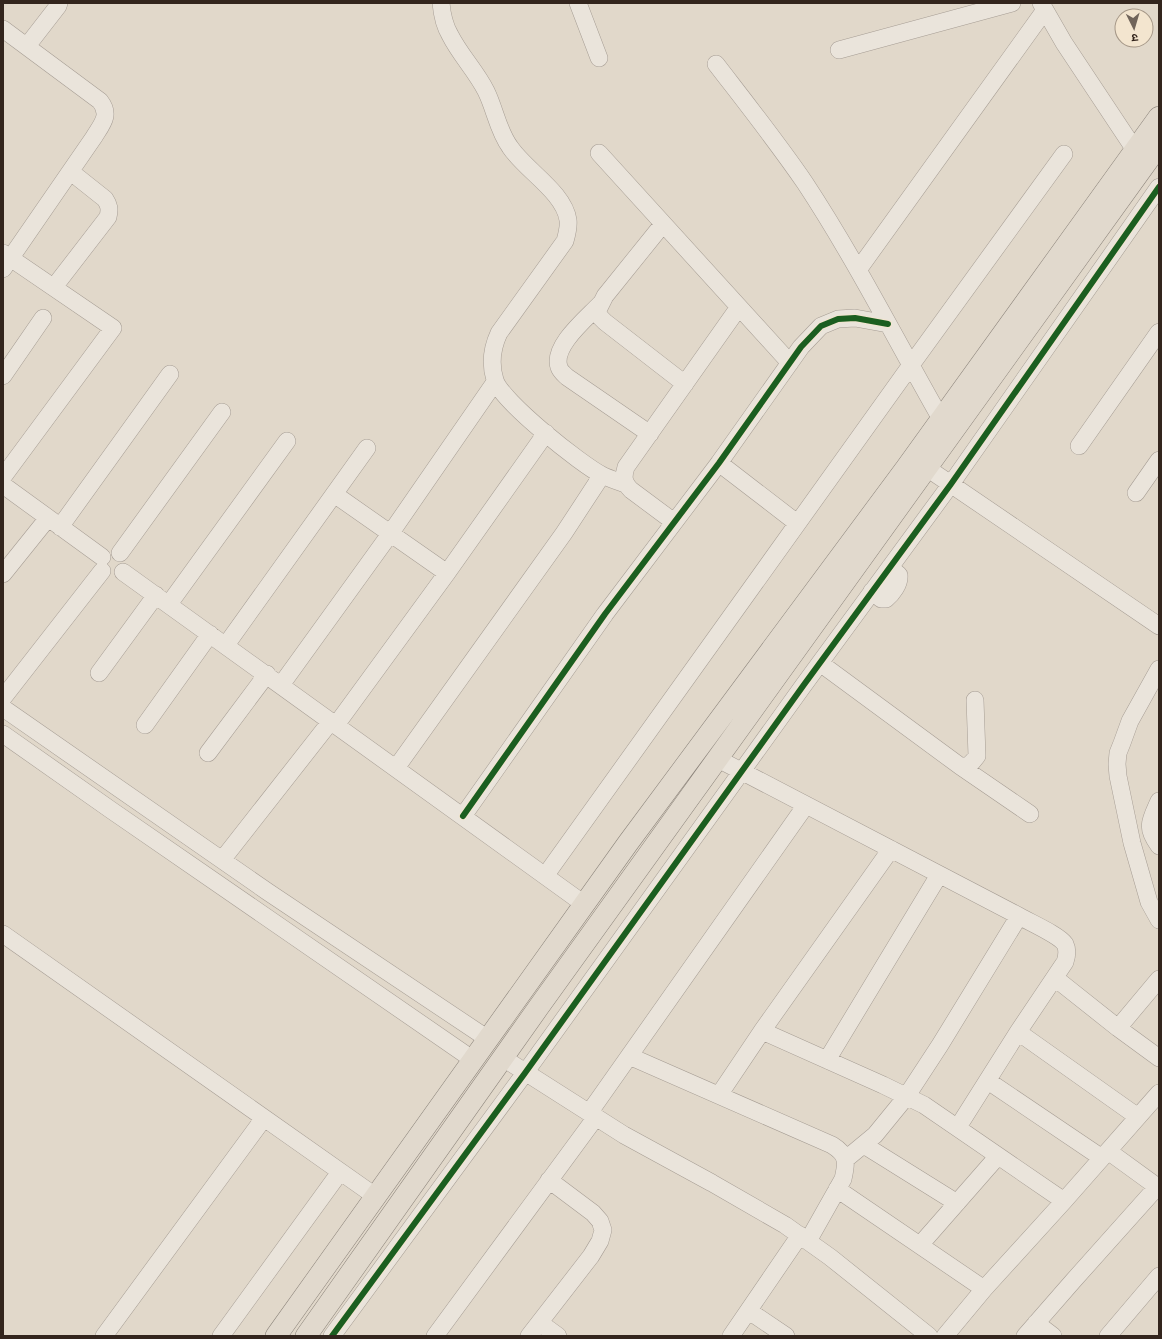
<svg xmlns="http://www.w3.org/2000/svg" width="1162" height="1339" font-family="'IBM Plex Serif','Noto Sans Devanagari',serif">
<style>
.lines{fill:none;stroke-linecap:round;stroke-linejoin:round}
.minor-casing{stroke:#a69d94;stroke-width:18}
.major-casing{stroke:#8b837a;stroke-width:22}
.minor{stroke:#eae4db;stroke-width:17}
.major{stroke:#e1d9cd;stroke-width:21}
.cycleway-casing{stroke:#f3e5cf;stroke-width:8}
.cycleway{stroke:#1b5e20;stroke-width:6}
</style>
<rect width="100%" height="100%" fill="#e1d8ca"/>
<g class="lines">
<defs>
<path id="minor" d="M441,3C442,14 444,25 450,35C460,55 476,71 486,91C495,109 498,131 510,147C525,170 564,192 568,220C569,227 567,234 565,241L499,333C492,348 490,364 495,380C501,401 582,465 602,475C610,479 618,481 625,484
M578,3L599,58
M1041,3L1064,43L1135,150
M3,29L100,101C111,115 102,124 94,137L3,269
M27,46L58,6L59,3
M839,50L1012,3
M716,64C746,103 777,142 805,183C855,259 896,340 941,419
M599,153L790,363
M663,224L605,296L598,310L599,316L605,322L685,384
M3,253L113,328L3,477
M858,270L1045,10
M54,287L108,217C110,209 109,205 105,199L71,172
M600,304C587,318 552,346 559,367C560,371 564,374 567,377L650,434
M3,376L43,318
M1079,446L1159,332
M719,463L797,523
M927,468L1159,626
M3,485L102,557
M1136,493L1159,460
M334,494L447,573
M674,522L631,490C623,482 623,477 626,467L739,307
M60,527L170,374
M120,553L222,412
M123,572L584,904
M3,574L48,518
M872,591L881,599H886C892,594 900,584 899,575L890,567
M169,604L287,441
M226,645L367,448
M820,663L960,766H968L973,761L977,756L975,700
M1159,669L1130,721L1122,743L1118,753L1117,764L1118,776L1132,843L1149,902L1159,920
M99,673L156,595
M281,685L390,534L495,382
M3,698L102,571
M3,708L268,892L488,1039
M145,725L210,634
M336,725L447,573L546,433
M3,734L111,810L472,1059
M208,753L267,674
M718,759L1019,916C1029,922 1059,935 1065,944C1068,950 1067,956 1065,962L1018,1032L958,1127
M960,766L1030,814
M396,768L564,533L602,475
M1159,801C1150,821 1145,827 1159,846
M463,816L605,614L719,463L801,347L821,326L838,319L855,318L888,324
M222,860L331,721
M545,876L911,365L1064,154
M3,934L375,1196
M1055,978L1118,1028L1159,1058
M1118,1028L1159,979
M762,1031L883,1085L924,1105L1064,1201
M1018,1032L1138,1117
M629,1056L832,1145C848,1155 847,1162 843,1179L808,1241
M503,1058L624,1135L712,1183L785,1225L830,1257L929,1336
M827,1060L939,875
M988,1081L1102,1158
M719,1095L762,1031L891,849
M589,1113L806,805
M864,1145L957,1203
M1108,1151L1159,1188
M846,1159L875,1135L906,1097L940,1045L1019,916
M837,1189L984,1289
M920,1245L998,1156
M749,1311L786,1336
M540,1323L558,1336
M1036,1323L1053,1336
M104,1336L264,1118
M221,1336L340,1172
M332,1336L525,1073L803,686L951,484L1159,187
M435,1336L596,1117
M529,1336L591,1256L600,1241L603,1230L600,1221L593,1213L549,1180
M731,1336L800,1235
M945,1336L984,1289L1064,1201L1159,1093
M1025,1336L1073,1281L1157,1187
M1108,1336L1159,1276"/>
<path id="major" d="M276,1336L628,843L906,468L1159,117
M306,1336L538,1008L1159,145"/>
</defs>
<use href="#minor" class="minor-casing"/>
<use href="#major" class="major-casing"/>
<use href="#minor" class="minor"/>
<use href="#major" class="major"/>
<defs>
<path id="cycleway" d="M463,816L605,614L719,463L801,347L821,326L838,319L855,318L888,324
M332,1336L525,1073L803,686L951,484L1159,187"/>
</defs>
<use href="#cycleway" class="cycleway-casing"/>
<use href="#cycleway" class="cycleway"/>
</g>
<rect width="1162" height="1339" fill="none" stroke="#33251d" stroke-width="8"/>
<g transform="translate(1134 28) rotate(175)"><circle r="19" fill="#f3e5cf" stroke="#a69888"/>
<path d="M0-3L7 15L0 10L-7 15Z" fill="#70645a"/>
<text y="-6" font-size="11" font-weight="bold" text-anchor="middle" fill="#33251d">उ</text>
</g>
</svg>
